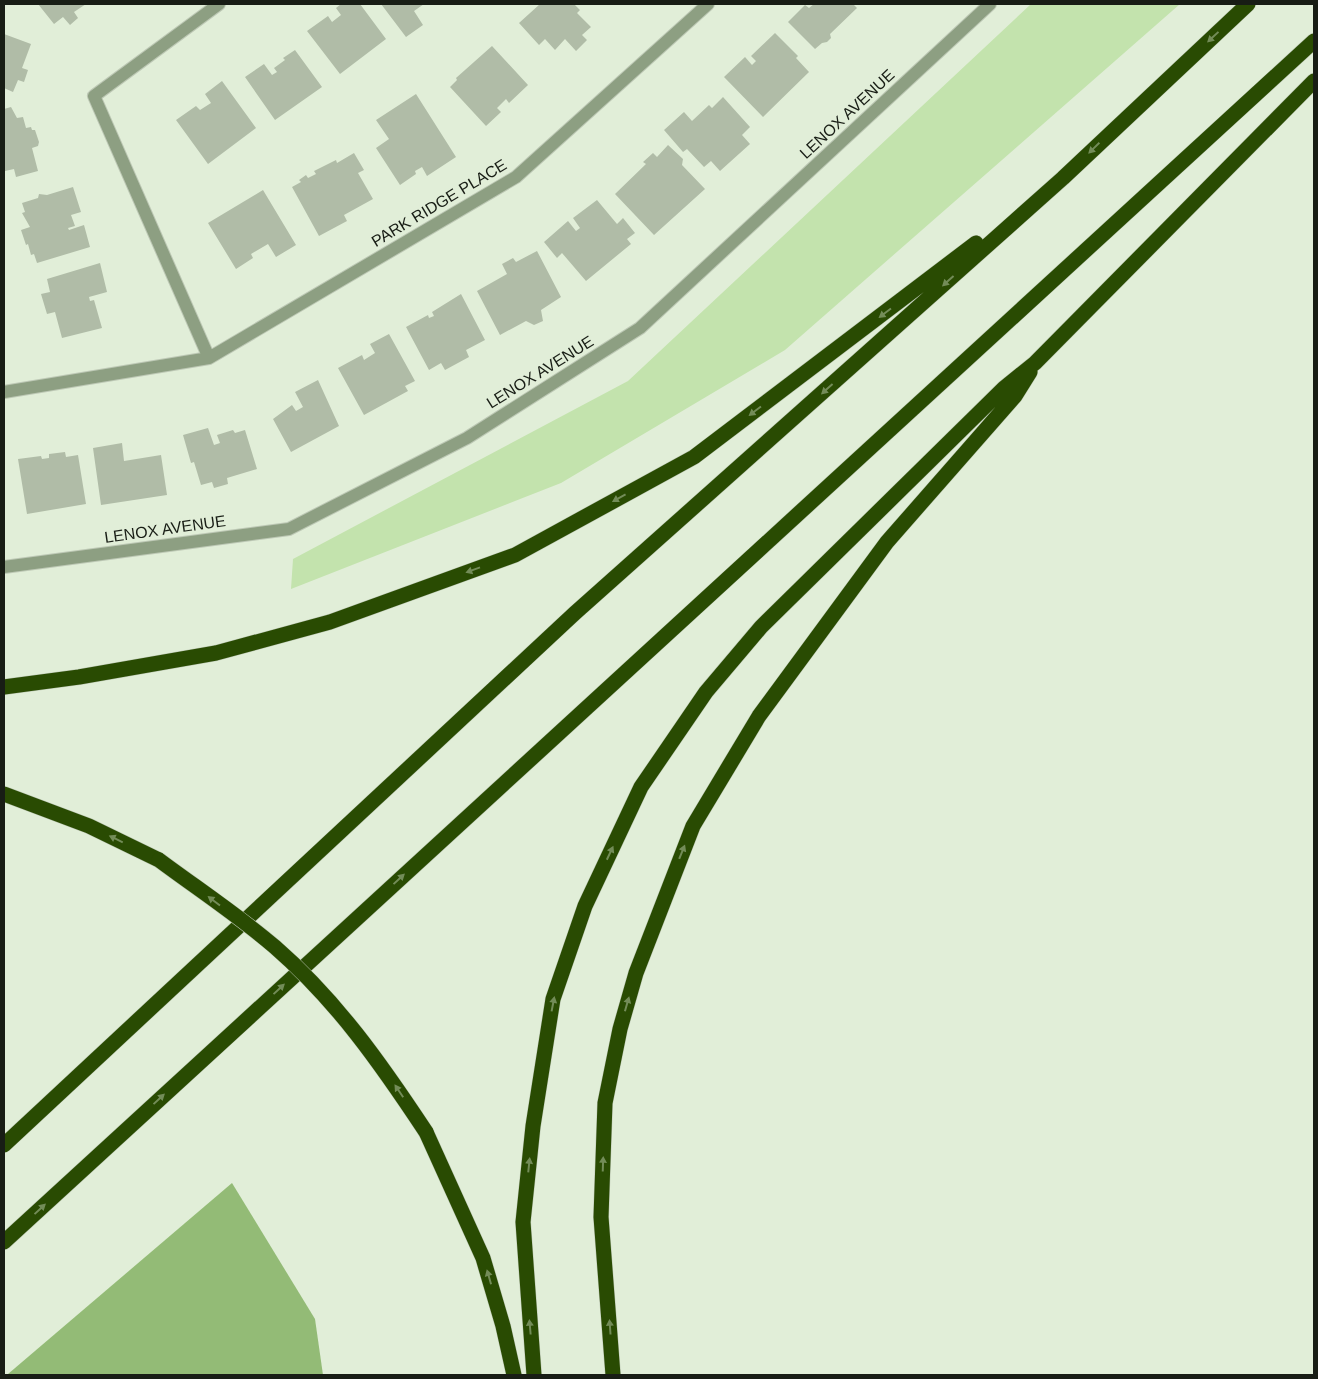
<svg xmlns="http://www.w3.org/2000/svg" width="1318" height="1379" font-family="Arial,sans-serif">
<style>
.green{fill:#c3e3ad}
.water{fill:#93bb76}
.building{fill:#b0bca7}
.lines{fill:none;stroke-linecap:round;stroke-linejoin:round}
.street-casing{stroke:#bdc8b5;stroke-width:14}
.highway-casing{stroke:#bdc8b5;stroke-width:16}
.street{stroke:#8d9f82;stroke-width:12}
.highway{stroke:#294b02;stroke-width:15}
.highway-bridge-casing{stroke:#bdc8b5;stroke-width:16;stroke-linecap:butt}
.highway-bridge{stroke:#294b02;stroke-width:15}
.oneway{fill:#738c58}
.labels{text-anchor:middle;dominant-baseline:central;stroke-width:5;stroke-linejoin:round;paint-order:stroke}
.street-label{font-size:16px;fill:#181d15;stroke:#e1eed8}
</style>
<rect width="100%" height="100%" fill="#e1eed8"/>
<path class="green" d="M1031,4H1180L785,350L561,483L291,589L293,559L628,381Z"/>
<path class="water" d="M232,1183L315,1319L323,1375L8,1374Z"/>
<path class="building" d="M38,4H86L74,12L78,18L70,25L63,17L54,24Z
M341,4H360L386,39L340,74L307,31L328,16L332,22L341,15L336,8Z
M381,4H424L414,11L423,25L406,37Z
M540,4H574L580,10L577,13L591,27L582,35L587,40L576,51L565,39L555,50L545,39L539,45L519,23Z
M814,4H853L857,8L830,34L831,38L827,42L822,43L815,49L788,22L805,5L809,8Z
M775,33L798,56L796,58L809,72L763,117L724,77L745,57L752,65L756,61L751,56Z
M4,34L31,44L22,68L28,70L24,82L18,80L13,92L4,88Z
M492,46L528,85L509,103L506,99L497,108L501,112L486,126L450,87L457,80L456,78Z
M295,50L322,87L275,120L245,77L264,64L272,75L277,72L274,68L285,60L283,58Z
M222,81L256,128L208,164L176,120L196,106L200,110L211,103L205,94Z
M416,94L456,157L427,176L422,167L415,171L416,174L400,185L376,148L389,139L376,120Z
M723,97L750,127L742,135L750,144L720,171L711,161L704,167L687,149L683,152L664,130L684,112L692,121L709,105L712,108Z
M11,107L17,118L23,117L26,128L31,127L32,130H35L39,142L38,146L32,148L38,171L16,177L14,169L5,171L4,168V109Z
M668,145L683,159L682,165L705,189L654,235L615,194L646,164L643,162L653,153L657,157Z
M354,153L364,170L358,173L373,199L344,215L347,221L319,236L292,187L301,182L299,180L306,175L308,178L316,174L314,171L336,160L337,163Z
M73,187L81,212L71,215L75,226L68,228L69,230L84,225L90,247L37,263L34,254L31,255L28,244L26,245L21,230L30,227L22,213L25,212L22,203L38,198L39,194L47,195Z
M263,190L296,245L276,257L268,244L251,254L253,258L236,269L208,223Z
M597,200L617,224L623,218L635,233L627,239L631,244L586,281L562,253L557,258L544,242L568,221L576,231L580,228L573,218Z
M537,251L561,297L541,310L543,321L534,325L526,321L500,335L477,291L507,274L502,264L513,258L516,262Z
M100,263L107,292L89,297L90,301L94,300L102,328L62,338L55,312L47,314L41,294L50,292L47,279Z
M461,294L485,340L466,350L469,357L445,370L441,363L429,370L406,327L428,315L429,318L434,316L432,312Z
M389,334L415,381L405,386L408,391L364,415L338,368L362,355L364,360L375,353L370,344Z
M318,380L339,426L291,452L273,419L292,405L296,411L303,407L295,392Z
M208,428L214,445L220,443L217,435L233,430L235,433L245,430L257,469L227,478L228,484L214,488L212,482L201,485L194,462L191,463L183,435Z
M122,443L124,461L161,455L167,495L101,505L93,448Z
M65,452L66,457L78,455L86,504L27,514L18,459L41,456L42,459L49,458V454Z"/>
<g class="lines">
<defs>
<path id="street" d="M209,358L94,96L219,4
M4,392L209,358L516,177L708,4
M4,567L289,529L467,438L640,328L990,4"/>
<path id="highway" d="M4,687L79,677L216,653L330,622L515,555L694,457L976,243
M4,794L89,826L159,860
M426,1132L483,1258L503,1326L514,1375
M4,1145L575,613L1063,178L1248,4
M4,1242L1314,41
M534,1375L523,1222L533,1126L553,999L585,906L641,787L706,692L761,627L1004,388L1035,363L1314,81
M613,1375L601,1217L605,1103L620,1029L636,973L693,826L759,716L887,542L1015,396L1030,372"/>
</defs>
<use href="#street" class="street-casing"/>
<use href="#highway" class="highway-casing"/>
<use href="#street" class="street"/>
<use href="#highway" class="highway"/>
<defs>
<path id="highway-bridge" d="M159,860C198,889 239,916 275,947C337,1001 381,1064 426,1132"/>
</defs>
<use href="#highway-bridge" class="highway-bridge-casing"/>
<use href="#highway-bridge" class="highway-bridge"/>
</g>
<defs><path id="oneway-solid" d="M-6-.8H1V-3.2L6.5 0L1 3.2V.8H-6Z" transform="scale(1.25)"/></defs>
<g class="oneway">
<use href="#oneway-solid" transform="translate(1213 37) rotate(137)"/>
<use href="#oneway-solid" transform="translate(1094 148) rotate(136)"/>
<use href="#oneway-solid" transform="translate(948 281) rotate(138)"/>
<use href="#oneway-solid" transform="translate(885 313) rotate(143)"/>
<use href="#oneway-solid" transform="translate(827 389) rotate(138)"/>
<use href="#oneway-solid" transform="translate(755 411) rotate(143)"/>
<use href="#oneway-solid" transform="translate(619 498) rotate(151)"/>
<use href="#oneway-solid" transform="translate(473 570) rotate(160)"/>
<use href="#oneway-solid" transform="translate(116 839) rotate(-154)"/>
<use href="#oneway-solid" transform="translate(682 852) rotate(-68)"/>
<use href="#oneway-solid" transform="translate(610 853) rotate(-65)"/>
<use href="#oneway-solid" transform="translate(399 879) rotate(-43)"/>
<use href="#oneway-solid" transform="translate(214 901) rotate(-143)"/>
<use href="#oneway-solid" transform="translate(279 989) rotate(-43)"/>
<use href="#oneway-solid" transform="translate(553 1004) rotate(-79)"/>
<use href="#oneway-solid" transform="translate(627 1004) rotate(-74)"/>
<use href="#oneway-solid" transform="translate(399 1091) rotate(-124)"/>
<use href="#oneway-solid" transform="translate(159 1099) rotate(-43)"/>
<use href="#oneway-solid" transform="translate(603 1164) rotate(-88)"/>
<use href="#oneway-solid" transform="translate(529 1165) rotate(-84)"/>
<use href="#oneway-solid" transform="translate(40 1209) rotate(-43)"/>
<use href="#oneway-solid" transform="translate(489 1277) rotate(-106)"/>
<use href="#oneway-solid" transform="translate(530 1327) rotate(-95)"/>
<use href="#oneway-solid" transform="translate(610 1327) rotate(-94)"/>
</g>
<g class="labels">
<g class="street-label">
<text transform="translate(847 114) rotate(-43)">LENOX AVENUE</text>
<text transform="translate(439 203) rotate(-31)">PARK RIDGE PLACE</text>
<text transform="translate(540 372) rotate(-32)">LENOX AVENUE</text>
<text transform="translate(165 529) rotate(-8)">LENOX AVENUE</text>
</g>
</g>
<rect width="1318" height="1379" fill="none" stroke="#181d15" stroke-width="10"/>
</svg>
